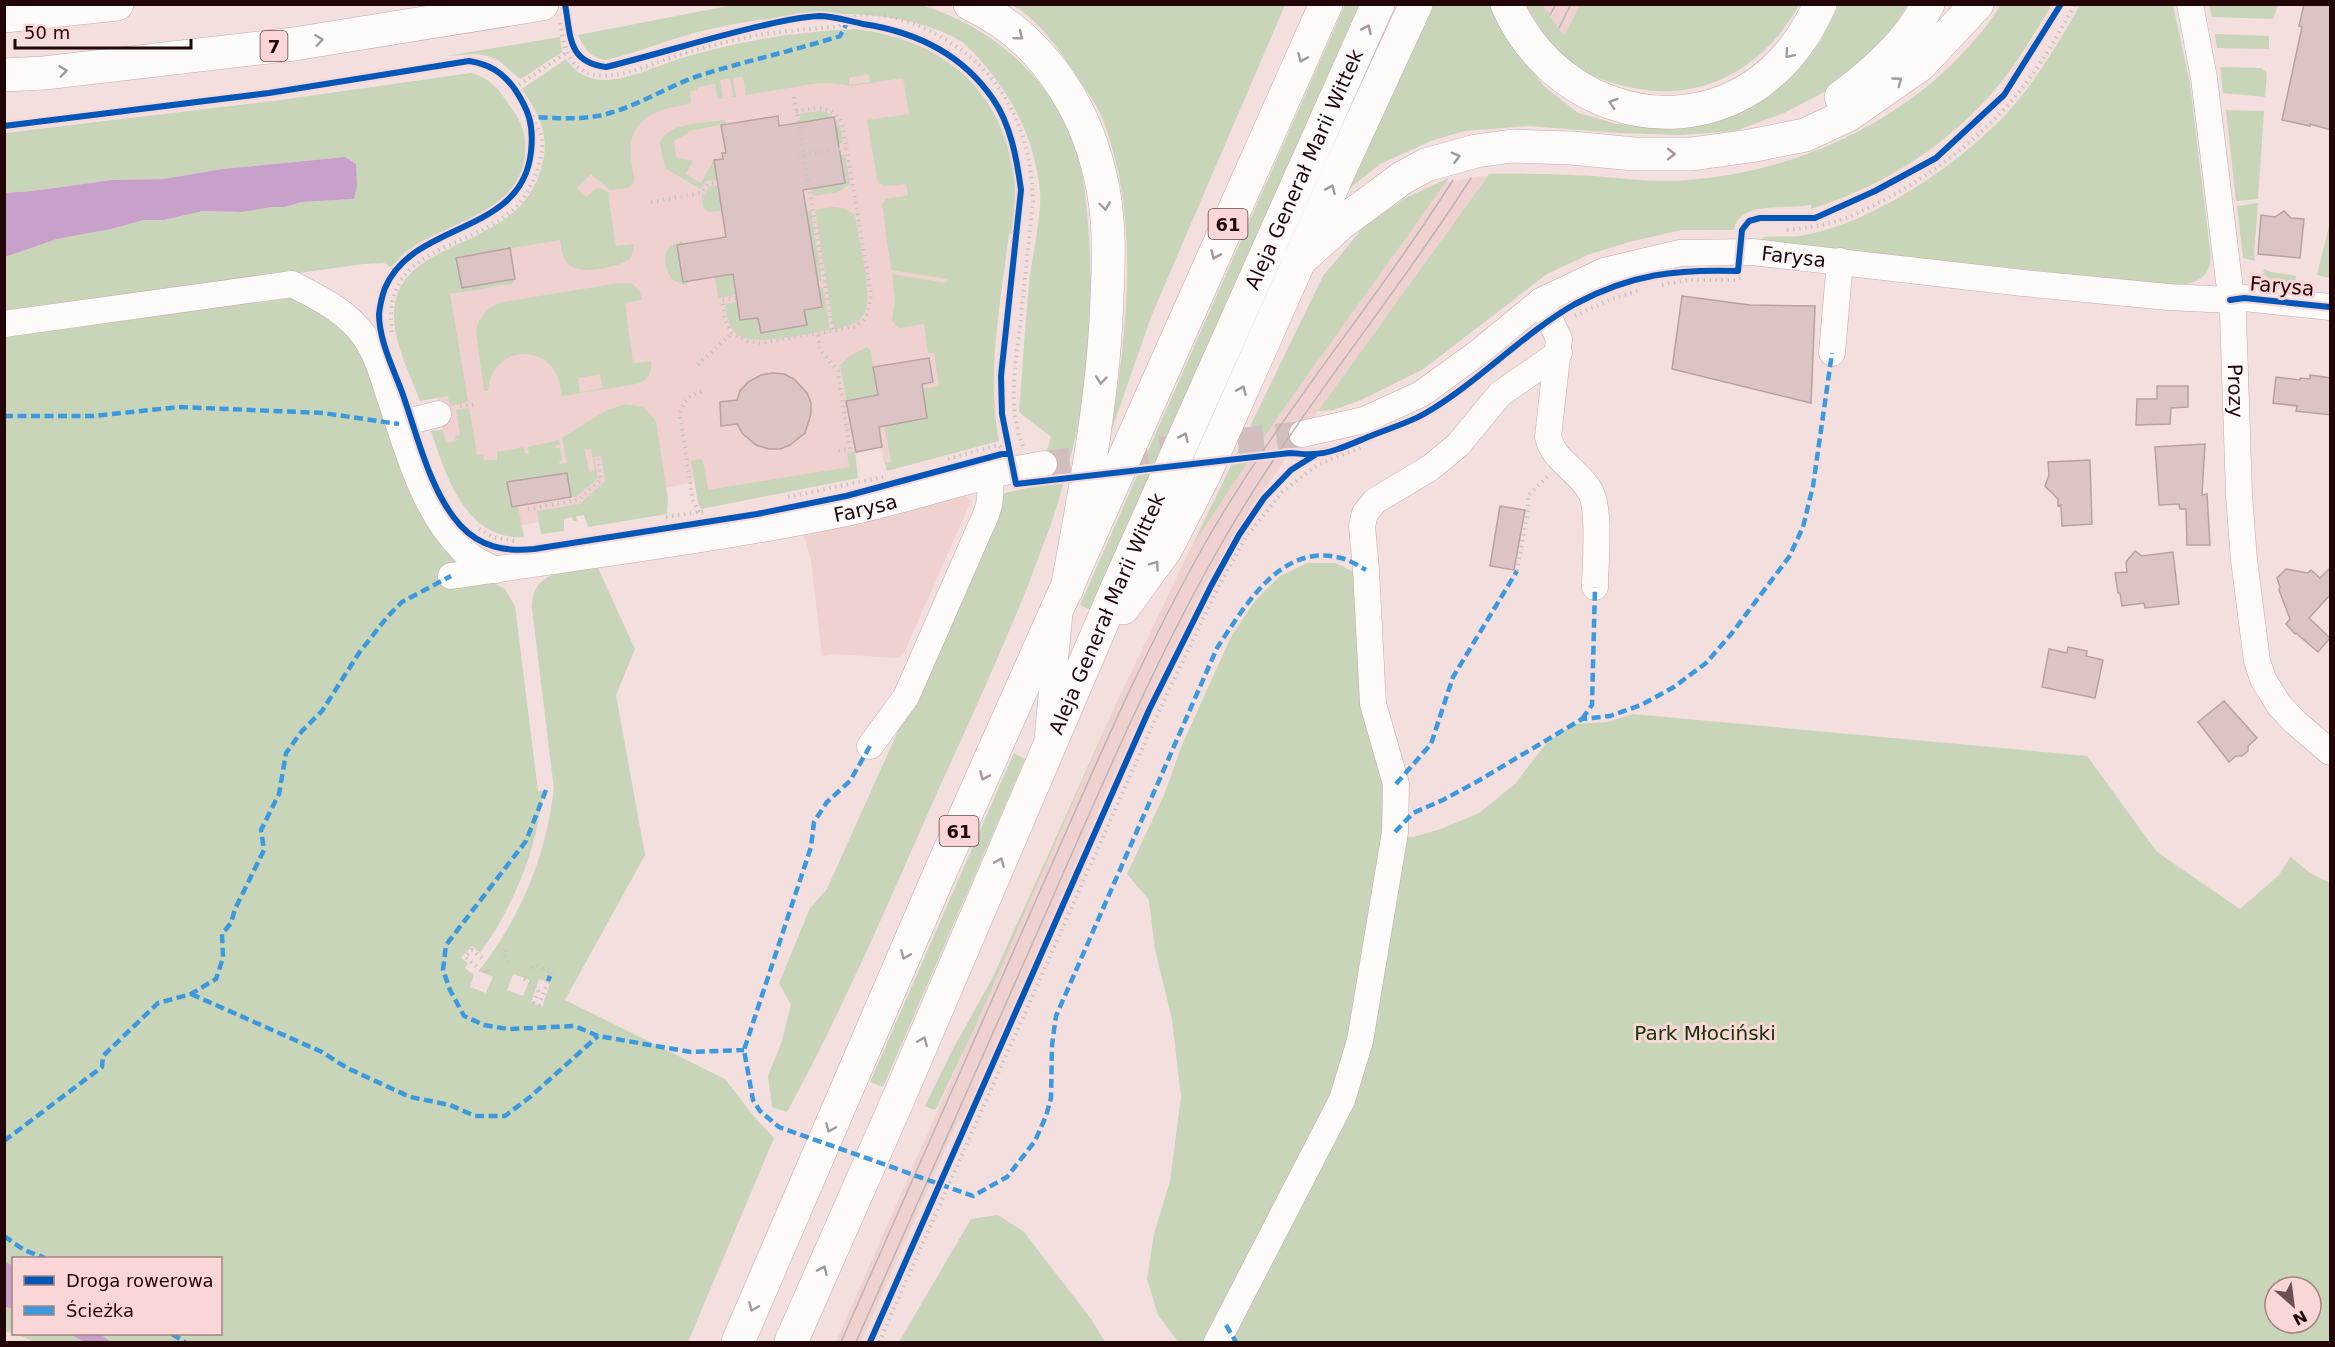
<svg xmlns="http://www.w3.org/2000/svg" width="2335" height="1347" font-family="'DejaVu Sans',sans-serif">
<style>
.built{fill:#efd1d0}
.green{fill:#c8d5b9;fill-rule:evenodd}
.water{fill:#c8a1ca}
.building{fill:#dcc4c4;stroke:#b8a1a1;stroke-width:1.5}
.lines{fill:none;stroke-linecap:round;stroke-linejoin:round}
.minor-tunnel{stroke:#d3bebe;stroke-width:26;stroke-dasharray:26 13;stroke-linecap:butt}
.minor-casing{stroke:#c2abaa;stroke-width:27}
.major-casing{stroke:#c2abaa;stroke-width:34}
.highway-casing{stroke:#c2abaa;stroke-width:34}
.path{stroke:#cbc3c3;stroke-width:4;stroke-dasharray:1.5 4.5;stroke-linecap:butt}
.minor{stroke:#fdfafa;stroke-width:26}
.major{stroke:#fdfafa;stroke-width:33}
.highway{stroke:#fdfafa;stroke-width:33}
.tram{stroke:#bab4b4;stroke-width:1.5}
.quiet{stroke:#3c99dd;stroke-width:4.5;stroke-dasharray:9 4.5;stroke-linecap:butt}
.cycleway-casing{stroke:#fad7d6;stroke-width:10}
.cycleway{stroke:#0057b8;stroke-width:6}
.oneway{stroke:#a59899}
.labels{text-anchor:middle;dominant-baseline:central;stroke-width:6;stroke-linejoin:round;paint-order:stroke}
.shield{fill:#fad7d6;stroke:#634445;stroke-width:1.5}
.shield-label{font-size:18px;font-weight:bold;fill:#220507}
.street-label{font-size:20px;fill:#220507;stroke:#fad7d6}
.park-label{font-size:20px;fill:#113207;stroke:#fad7d6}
</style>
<rect width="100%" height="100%" fill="#f2dfde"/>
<path class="built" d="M1546,5H1580L1564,36L1544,7Z
M894,49L935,85L957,248L956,446L886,464L882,448L854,452L857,471L698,499L694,482L666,488L620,509L504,528L445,443L438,398L425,384L428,264L528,210L560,148L694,82Z
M1487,176L1318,411L1237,529L1205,585L1108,788L962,1122L958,1121L861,1342H836L1121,693L1192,546L1284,408L1446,182Z
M965,496L971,501L903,655L895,658L836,654L822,656L811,560L804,536L912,510Z"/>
<path class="green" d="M733,5H921C986,25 1040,68 1069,131C1084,164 1087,205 1089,241C1090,266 1092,291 1092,316C1092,376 1074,449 1057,506C1049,532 1038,557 1029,583C1000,655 968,725 936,795C889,902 843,1009 787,1112L772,1107L768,1076L782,1041L791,1005L779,983L810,908L827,889L1005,493L1037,486L1051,437L1019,412C1023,367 1025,321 1030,276C1033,253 1042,212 1040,191C1036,151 1021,114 998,82C988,69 975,52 962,42C894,0 778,13 702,31C670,39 639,52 606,60C590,57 585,50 578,35Z
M1011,5H1285L1151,317L1111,432C1127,329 1140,225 1105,125C1098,104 1082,85 1070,66C1057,46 1033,14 1011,5Z
M1345,5H1359C1269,206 1184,410 1093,611L1080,605Z
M1433,5H1492L1515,51L1545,87L1578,113L1617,124L1687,125L1766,95L1819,44L1839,5H1907L1894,27L1865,63L1832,88L1784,113L1735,131L1681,135L1618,133L1529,126L1464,131L1431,141L1380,164L1350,188Z
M1526,5H1546L1544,7L1564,36L1580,5H1799C1764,68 1702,104 1629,87C1605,82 1581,73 1563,56C1548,43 1536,22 1526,5Z
M2001,5H2052C2036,30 2021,57 2002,81C1952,143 1887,185 1811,209V205C1787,210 1738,200 1734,230H1681L1629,242L1590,254L1547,274L1422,370L1361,400L1333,410L1318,411L1489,174C1524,173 1559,174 1594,176C1618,178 1643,181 1667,181C1796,178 1930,114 2001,5Z
M2080,5H2173L2190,83L2211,258C2207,295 2165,283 2138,281L1762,242L1763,237C1775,236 1788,237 1800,236C1871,225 1961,163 2009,111C2037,79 2059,42 2080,5Z
M2209,5V4L2278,5L2273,19L2212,17Z
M857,29C939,40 999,85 1013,170C1017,192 1014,213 1012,235L1009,233C1001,301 986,373 999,441L887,471L881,448L886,463L891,462L881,404L848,409L840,365L851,355L867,347L871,350L876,393L908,388V391L939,386L934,353H928L924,324L899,328L892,321L895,299L892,274L947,283L948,279L891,270L882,204L886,199L908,195L906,184L885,186L878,183L867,120L909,114L903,78L851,86L831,83L813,84L746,95L743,77L733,78L736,97H733L730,78L720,80L723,99H718L715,84L697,87V90L690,91L691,102L689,104C650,110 624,121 632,166C633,172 636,180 632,185C628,190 616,189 610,190L591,174L577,188L586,197L598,187L610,194L608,195L616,246L634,244L631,258C620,267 583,275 571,266C562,260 562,250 560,240L457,258L462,288L515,279L512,284L450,294L468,402L450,406L448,396L420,401C409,370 387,332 396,299C412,238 514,248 539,175C552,138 542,120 522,89L526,86L566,59C575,73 589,80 605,80C629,80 661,64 685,57C741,41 798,31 857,29ZM869,74L870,82L849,85V78Z
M2215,34L2269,36V49L2217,48Z
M560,37L562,52L521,79C512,74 507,66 499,61C483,51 463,55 446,56Z
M2220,67L2261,68L2267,73L2265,97L2223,93Z
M471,73C496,80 502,95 516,115C522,124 525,134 525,145C530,209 451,221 411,248C403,253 397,261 391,267L384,263L363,264L5,314V257L57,239L111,229L144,220H164L203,211L242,212L272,207H285L302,202L354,199L356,165L345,157L222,169L164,179L112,180L32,191L5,193V133L273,101Z
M2226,110L2264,111L2258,199L2236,201Z
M820,111C839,114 841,127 843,143L805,150L799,114Z
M725,120L726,124L688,131V133L674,141L676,157L693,161L686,174L701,183L714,160L717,180L706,181L700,189L665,168L660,143C667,122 706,123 725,120Z
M845,154L850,184L838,192L813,196L806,160Z
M1449,178L1284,408L1192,546L1323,276L1362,229L1405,198Z
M718,185L722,211L708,212L703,207L702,197L709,187Z
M2258,203L2254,254L2255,261L2243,258L2237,206Z
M833,207L843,208L855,215C858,235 873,296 865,312C859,324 847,327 834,329L815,210Z
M806,211H811L822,281H818Z
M2330,222V278L2317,275Z
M682,241L684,244L677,246L683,282L689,281L686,286L673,280C662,266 660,245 682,241Z
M2264,269L2271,272L2296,276L2295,287C2281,285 2273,284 2263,274Z
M733,274L736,295L718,298L715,277Z
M619,283L633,284L640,292L642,300L625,303L633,363L651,361C652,373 648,381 636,384L563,396H561C562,343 492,339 488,391H484L476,331C479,316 488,306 503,302ZM600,374L603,388L580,392L578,378Z
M823,287L830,330C808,333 755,348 737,334C728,326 727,315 725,304L737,302L740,320L758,317L761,333L806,325L804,310L822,307L819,288Z
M290,298L303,300L356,339L415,493L458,565L505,589L515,606L538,791H543C537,849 514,906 480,953L472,946L461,958L468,963L465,968L474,975L470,987L486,993L493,977L479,971C521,916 545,859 554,789L532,609C532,568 567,572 598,568L635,649L616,695L645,855L565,1000L725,1079L756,1119L774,1138L688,1342H111L100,1334H220V1258H14L13,1266L5,1260L4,337ZM513,974L530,980L523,996L507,990ZM539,979L550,983L542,1007L531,1003Z
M626,404L643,407L656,421L668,500L667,514L588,527L584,515L576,516L577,521H573L572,517L564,519V531L541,534L537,511L580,504L605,481L601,456L594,457L598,478L576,497H571L567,473L559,475L563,499L557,500L553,475L508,482L511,507L518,506L524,537C466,541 446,476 431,431L443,430L446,443L456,441L455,436L460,435L456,410L469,408L477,455L483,454L484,460H497V452L524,447L525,453H529L528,447L559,440L560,444L555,446L556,448H560L562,460L559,461L560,464L567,463L562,438L607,410ZM591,449L595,470L589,472L585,450Z
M855,452L858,478L701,509L698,503L691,461L700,459L703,461L708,490L849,467L847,453Z
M1308,563H1335L1354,572L1359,685L1382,770L1383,836L1413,837L1441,829L1479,813L1515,784L1547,742L1574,724L1608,722L1633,714L2087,756L2157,852L2240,909L2279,875L2291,857L2310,873L2330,883V1342H1178L1158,1315L1147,1279L1154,1234L1170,1181L1181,1097L1172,1019L1155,950L1149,900L1127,874L1164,795L1182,745L1231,637L1255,601L1280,576ZM2275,1287H2311V1323H2275Z
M1121,693L974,1029L937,1107L935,1110L925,1106L953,1049L993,977Z
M1014,753L1025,759L883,1087L870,1082Z
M998,1215L1024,1232L1091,1319L1105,1342H899L971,1219Z
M5,1307L13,1309V1333L5,1332Z
M15,1334H69L85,1342H35Z"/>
<path class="water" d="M345,157L356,164L357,185L354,199L302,202L285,207H272L242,212L203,211L164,220H144L111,229L57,239L5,257V193L32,191L112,180L164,179L222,169Z
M4,1260L13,1266V1309L5,1307Z
M69,1334H100L111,1342H85Z"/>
<path class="building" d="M2304,4H2331V130L2310,124V126L2282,120L2302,27L2299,26Z
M778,116L779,126L834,117L845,183L803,190L822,307L804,310L807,325L761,333L758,318L740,320L733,274L683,282L677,245L726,237L714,160L723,159L722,153H726L721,125Z
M2284,211L2291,218L2304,219L2300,258L2258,254L2261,215L2275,217Z
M510,248L515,279L462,288L456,258Z
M1682,296L1750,305L1815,306L1811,403L1672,369Z
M929,358L933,382L922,384L927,418L879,427L882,447L856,452L846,401L878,395L873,367Z
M773,373L784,374L794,379L807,393L811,403V414L805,433L790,445L780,449H769L756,445L743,434L737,424L721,426L720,402L737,400L740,391L748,382L761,375Z
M2310,375L2331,378V415L2296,411L2297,406L2273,403L2276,377L2300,380V378L2310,379Z
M2157,386H2188V407L2171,408L2170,424L2136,425L2137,399H2157Z
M2205,444L2202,495L2207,494L2210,545H2187L2186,509H2180L2179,504L2159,505L2155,447Z
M2090,460L2092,524L2062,526L2061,505L2058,506V499L2045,486L2049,475L2048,462Z
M567,473L571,497L512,507L507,482Z
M1500,506L1525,510L1514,570L1490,566Z
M2135,551L2142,556L2173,552L2179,604L2145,608L2144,603L2122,606L2120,593H2118L2115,573L2127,572L2126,562Z
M2331,567V594L2309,618L2330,638L2318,652L2296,633L2295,634L2286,624L2290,619L2279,590L2280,587L2277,578L2286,569L2308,573L2311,570L2320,578Z
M2068,647L2087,651L2086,656L2103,660L2095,698L2042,687L2049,649L2067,653Z
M2224,701L2257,738L2248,746V751L2242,756H2236L2229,762L2198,722Z"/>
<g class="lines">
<path class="minor-tunnel" d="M1044,464L1302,434"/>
<defs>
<g id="minor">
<path id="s1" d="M2190,4L2204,78L2233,314L2239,495L2244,560L2257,661L2263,679L2279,705L2295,722L2330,752"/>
<path d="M1541,301L1559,339L1548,437C1554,461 1578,470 1590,491C1601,509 1595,564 1595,587"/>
<path d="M4,324L292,284C319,298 347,311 365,337C376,353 382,373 388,392C406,444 421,507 461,548C470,558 483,564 496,570"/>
<path d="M1832,353L1840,261"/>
<path d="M399,424L438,414"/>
<path id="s2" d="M1302,434L1364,420L1421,394L1479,352L1541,301L1604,271L1680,253L1752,252L2023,283L2168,297L2230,300L2244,298L2330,307"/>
<path id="s3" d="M451,576C583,556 716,540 846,513C913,499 977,475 1044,464"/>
<path d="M1048,734L1059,618"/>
<path d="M870,746L906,697L980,528C991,507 991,497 990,474"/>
<path d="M1217,1342L1342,1100L1360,1041L1395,832L1396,784L1373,704L1366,570L1362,526L1365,513L1375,501L1430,468L1458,445L1500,394L1559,353"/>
</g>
<g id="major">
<path d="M1123,608L1166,549L1205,473L1341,167L1416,4"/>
<path d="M738,1342L942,868L1326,4"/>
<path id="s4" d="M791,1342L900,1095L1114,595L1378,4"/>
</g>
<path id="highway" d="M970,4C1039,35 1084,104 1100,175C1110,215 1109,256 1107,297C1104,395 1085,492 1067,589
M1507,4C1547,98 1661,144 1751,88C1782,68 1805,38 1820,4
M4,16L117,4
M4,75L44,73L294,44L542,4
M1841,97C1874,73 1909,42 1928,4
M1298,262L1340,224L1402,178L1426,165L1476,151L1512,146L1572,148L1634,154H1691L1750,146L1805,135L1848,115L1920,65L1977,4"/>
</defs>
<use href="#minor" class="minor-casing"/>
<use href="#major" class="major-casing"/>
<use href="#highway" class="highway-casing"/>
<path class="path" d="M560,23C564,45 567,67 591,74C617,82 654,62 679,55C705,47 732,40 759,35C779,31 801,30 822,28C828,27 835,28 840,25C847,23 853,16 860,15C899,10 948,37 976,62C1015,98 1032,149 1033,201C1029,240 1025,278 1021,317C1017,358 1006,406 1023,446
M514,88L566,53
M794,97L833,332
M797,155L848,148
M651,202L701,193L708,184L718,182
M1787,230C1806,228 1823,226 1841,220C1851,217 1861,211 1870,207C1934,176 1994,129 2035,71C2050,50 2062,27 2075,4
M1662,285L1688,280H1737L1743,276
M736,298L722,300L725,320L732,333L747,341L762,343L854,327L863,321L868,312L871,294L842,122C831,104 814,108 796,111
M1575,316L1611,299L1640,290
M392,332C381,245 468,252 515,208C527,196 534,181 539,164C545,143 543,134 531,117
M818,335L820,350L838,371L850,449L835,451
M698,365L732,333
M460,406L477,404
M948,459L998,445L1003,449
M788,497L883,477
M528,509L578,500L601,480L598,459
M699,512L693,501L680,416C682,402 689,394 703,391
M666,517L706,511
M479,529L493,537L514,541
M1517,571L1528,511V496L1547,477
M506,950L504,955L508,962
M482,958L472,950L465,957L484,973L487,969L489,971
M532,968L535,965L552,971L550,976
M524,979L538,991L534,1003L539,1005L548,981
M879,1342L1157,715L1218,588L1246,537L1282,492L1316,466L1335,457L1364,447"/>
<use href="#minor" class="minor"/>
<use href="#major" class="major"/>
<use href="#highway" class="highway"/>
<path class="tram" d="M1550,15L1556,4
M1559,28L1571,4
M841,1342C909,1189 976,1035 1044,882C1094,769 1142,655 1203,547C1276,418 1374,305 1453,180
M856,1342C921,1195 987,1047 1052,899C1103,783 1152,667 1214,557C1288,423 1389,307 1471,178"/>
<path class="quiet" d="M528,112L531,117C558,118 587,121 613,112C643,103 669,86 698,76C745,61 793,51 840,36L848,21
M4,416H93L179,407L323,413L399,424
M1582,719L1592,705L1595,587
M870,746L850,781L827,802L814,822L811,847L744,1050L753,1100L760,1111L779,1127L973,1196L1007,1177L1035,1141L1046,1116L1051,1098L1052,1045L1056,1016L1217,648C1245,606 1281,542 1341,558C1350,560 1359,566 1366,570
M1396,784L1431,744L1453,677L1517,571
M546,790L526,841L446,945L443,970L450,990L464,1016L484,1025L508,1029L575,1026L598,1036L691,1052L744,1050
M1395,832L1413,813L1443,800L1478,781L1582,719L1610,716L1641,705L1674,687L1706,663L1732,633L1789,557L1803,527L1813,486L1832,353
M548,981L550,976
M191,994L322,1052L347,1068L410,1097L450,1105L475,1116H505L530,1097L598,1036
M4,1141L102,1067L103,1056L158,1003L191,994L216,979L223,958L222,934L231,923L235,909L264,850L261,830L279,794L286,753L302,731L322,711L359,653L388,616L402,602L451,576
M4,1236L24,1250L45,1258
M1226,1325L1236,1342
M172,1334L185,1342"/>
<defs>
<path id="cycleway" d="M565,4C571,36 567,62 606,67C659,54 711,37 765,25C782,21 800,17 819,16C834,16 848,21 863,24C917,32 962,54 993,99C1011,125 1017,160 1021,190L1001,376L1002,414L1016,484L1290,453C1297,453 1305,455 1313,454C1332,454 1355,442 1373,435C1390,428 1408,423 1424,414C1478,383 1521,335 1575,304C1631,274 1676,269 1738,271L1742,230L1749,221L1760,218H1815L1875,191L1936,158L2004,95L2061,4
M4,126L269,93L469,61C489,64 502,72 514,88C529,110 534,125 531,152C522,236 414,220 385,288C382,296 380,306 379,314C379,340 393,368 402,392C417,434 430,492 460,525C480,547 505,552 534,549L757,514L846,496L1002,454H1010
M2230,300L2244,298L2330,307
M870,1342L1149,710L1211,586L1239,535L1264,498L1291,470L1315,455"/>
</defs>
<use href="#cycleway" class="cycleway-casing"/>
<use href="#cycleway" class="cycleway"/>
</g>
<defs><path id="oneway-chevron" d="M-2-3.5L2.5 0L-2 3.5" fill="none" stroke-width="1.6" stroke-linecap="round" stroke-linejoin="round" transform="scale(1.5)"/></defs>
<g class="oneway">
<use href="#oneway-chevron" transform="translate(1367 29) rotate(-66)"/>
<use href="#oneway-chevron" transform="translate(1019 36) rotate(40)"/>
<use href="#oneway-chevron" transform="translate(319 40) rotate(-8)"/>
<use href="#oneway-chevron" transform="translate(1789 54) rotate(131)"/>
<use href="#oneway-chevron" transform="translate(1302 58) rotate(114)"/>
<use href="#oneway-chevron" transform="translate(63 71) rotate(-7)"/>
<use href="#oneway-chevron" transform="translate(1898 81) rotate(-36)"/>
<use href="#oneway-chevron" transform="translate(1613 103) rotate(-162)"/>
<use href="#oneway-chevron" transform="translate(1671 154)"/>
<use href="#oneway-chevron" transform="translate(1456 157) rotate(-15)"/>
<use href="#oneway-chevron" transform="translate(1331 189) rotate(-66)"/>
<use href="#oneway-chevron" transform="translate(1105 206) rotate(82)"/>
<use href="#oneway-chevron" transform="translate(1215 255) rotate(114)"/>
<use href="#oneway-chevron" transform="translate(1101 380) rotate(96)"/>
<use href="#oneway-chevron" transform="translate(1242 390) rotate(-66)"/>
<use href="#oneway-chevron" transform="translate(1184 437) rotate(-66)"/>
<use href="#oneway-chevron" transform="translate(1155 565) rotate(-55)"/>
<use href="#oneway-chevron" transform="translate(984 776) rotate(114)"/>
<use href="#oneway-chevron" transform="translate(1000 862) rotate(-67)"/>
<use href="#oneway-chevron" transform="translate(905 955) rotate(113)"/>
<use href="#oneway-chevron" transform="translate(923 1041) rotate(-67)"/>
<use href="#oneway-chevron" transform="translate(830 1128) rotate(113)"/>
<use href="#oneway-chevron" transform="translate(823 1270) rotate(-66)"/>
<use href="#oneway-chevron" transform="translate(753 1307) rotate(113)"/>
</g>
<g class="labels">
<g class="shield">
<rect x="260.5" y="31" width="27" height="30" rx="4.5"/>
<rect x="1208.5" y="209" width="39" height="30" rx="4.5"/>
<rect x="939.5" y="816" width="39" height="30" rx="4.5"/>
</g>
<g class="shield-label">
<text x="274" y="46">7</text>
<text x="1228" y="224">61</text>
<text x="959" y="831">61</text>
</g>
<g class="street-label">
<text stroke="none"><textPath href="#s4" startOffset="1280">Aleja Generał Marii Wittek</textPath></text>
<text stroke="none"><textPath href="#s2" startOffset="540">Farysa</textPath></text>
<text transform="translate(2282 286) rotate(5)">Farysa</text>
<text stroke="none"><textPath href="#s1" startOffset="390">Prozy</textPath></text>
<text stroke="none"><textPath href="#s3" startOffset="420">Farysa</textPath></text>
<text stroke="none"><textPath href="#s4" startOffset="794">Aleja Generał Marii Wittek</textPath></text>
</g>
<g class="park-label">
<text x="1705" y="1033">Park Młociński</text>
</g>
</g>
<rect width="2335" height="1347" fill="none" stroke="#220507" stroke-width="12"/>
<rect x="12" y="1257" width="210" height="78" fill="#fad7d6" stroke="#a48383" stroke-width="1.5"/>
<rect x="24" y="1276" width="30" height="9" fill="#0057b8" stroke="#a48383" stroke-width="1.5"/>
<text x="66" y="1287" font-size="18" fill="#220507">Droga rowerowa</text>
<rect x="24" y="1306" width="30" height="9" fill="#3c99dd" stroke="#a48383" stroke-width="1.5"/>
<text x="66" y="1317" font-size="18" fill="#220507">Ścieżka</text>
<g transform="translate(2293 1305) rotate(152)"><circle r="28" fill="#fad7d6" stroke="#a48383" stroke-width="1.5"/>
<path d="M0-4.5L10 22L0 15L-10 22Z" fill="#6b5152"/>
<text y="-9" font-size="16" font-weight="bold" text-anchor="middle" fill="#220507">N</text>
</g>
<path d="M15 39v9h176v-9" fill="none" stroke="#220507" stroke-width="3"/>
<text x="24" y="39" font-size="18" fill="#220507" stroke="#fad7d6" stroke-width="4.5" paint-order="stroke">50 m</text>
</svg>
